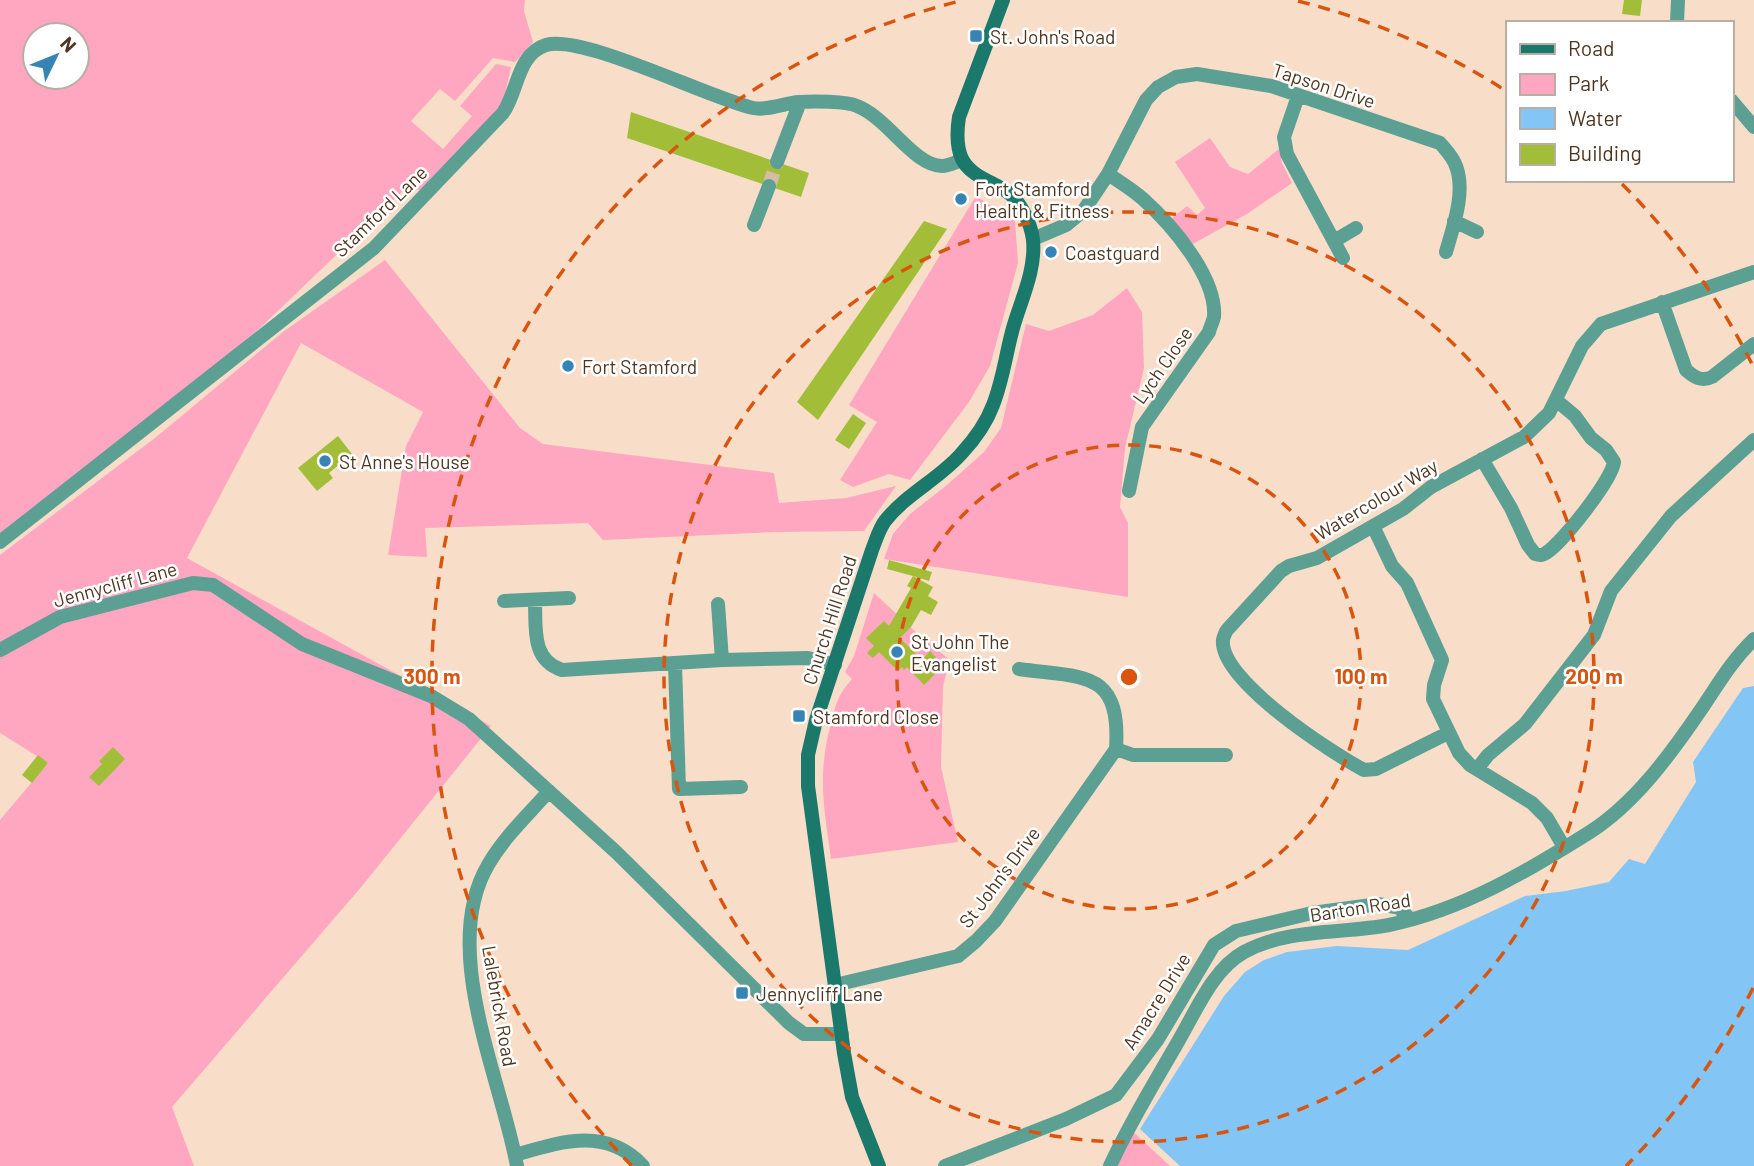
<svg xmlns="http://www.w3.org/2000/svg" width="1754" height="1166" font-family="Barlow,sans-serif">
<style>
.green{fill:#ffa6c0;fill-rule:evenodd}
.water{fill:#83c5f4}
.building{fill:#a2be38}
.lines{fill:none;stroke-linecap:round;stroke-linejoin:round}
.street-tunnel{stroke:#d6bca7;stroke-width:14;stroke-dasharray:14 7;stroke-linecap:butt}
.street{stroke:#5c9f93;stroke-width:14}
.secondary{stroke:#1b796c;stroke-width:14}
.ring{fill:none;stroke:#d9550e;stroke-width:3.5;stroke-dasharray:12 9}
.poi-dot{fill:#3683b6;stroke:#fff;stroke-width:2.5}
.labels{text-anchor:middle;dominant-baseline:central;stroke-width:5;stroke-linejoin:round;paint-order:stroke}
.poi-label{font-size:19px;fill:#4f351f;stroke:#fff;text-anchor:start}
.street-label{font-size:19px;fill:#4f351f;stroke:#fff}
.centre{fill:#d9550e;stroke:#fff;stroke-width:3.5}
.ring-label{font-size:21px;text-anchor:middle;font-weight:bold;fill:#d9550e;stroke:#fff;stroke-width:5;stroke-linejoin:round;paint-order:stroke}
</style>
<rect width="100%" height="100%" fill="#f8dec9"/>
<path class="green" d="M0,0H525L524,11L533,42L515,62L493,58L455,101L440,89L411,121L443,149L472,116L460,106L496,64L511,67L502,108L421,190L405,189L258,330L0,539ZM35,35H77V77H35Z
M1210,138L1230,167L1248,174L1279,149L1282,163L1292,183L1247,214L1191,245L1172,218L1187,206L1197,215L1205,208L1175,162Z
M976,196L1015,221L1018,263L990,366L969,402L910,480L889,474L853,487L840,480L877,422L849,405Z
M385,260L520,428L543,444L774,473L779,503L846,498L896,486L864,531L775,532L603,540L588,523L425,528L427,557L388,555L406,446L423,412L301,343L187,558L491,726L362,886L172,1107L194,1166H0V820L48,763L0,733V555L155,438L283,332Z
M1127,288L1142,312L1144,368L1125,448L1120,507L1128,523V597L884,559L893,534L910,514L947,485L984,452L1001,428L1026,324L1049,331L1093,315Z
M874,593L919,635L950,660L943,686L941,767L958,842L831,859C824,807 817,776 831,723C836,703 838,695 852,679L845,672L854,656Z
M1129,1128L1170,1166H1111Z"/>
<path class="water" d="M1754,686V1166H1180L1140,1129L1224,996L1245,972L1264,960L1287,952L1337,946L1408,950L1525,896L1566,891L1609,882L1629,859L1645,864L1696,782L1693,762L1743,688Z"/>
<path class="building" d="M1624,0H1642L1640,16L1622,14Z
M631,112L809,173L801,197L627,138Z
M924,221L947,229L818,420L797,402Z
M853,414L866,423L849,449L835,440Z
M338,436L352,454L329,473L333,478L317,491L298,468Z
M889,560L932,572L929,581L913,576L933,587L928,596L938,602L931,615L921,610L911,627L900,638L922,660L930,651L936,657L928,665L936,673L924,685L907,667L904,670L902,667L898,671L879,652L873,658L867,653L874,646L866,638L884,621L889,626L911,588L907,586L913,576L887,569Z
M113,747L125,759L99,786L89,777L102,764L99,761Z
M38,755L48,763L32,783L22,775Z"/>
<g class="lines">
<path class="street-tunnel" d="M769,186L777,162"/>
<path class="street" d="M1677,23L1678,0
M1298,96L1284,137L1287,154L1343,258
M1731,100L1754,127
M777,162L800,102
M1108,174C1120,182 1133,190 1143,199C1171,224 1217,277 1214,317C1213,322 1210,327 1209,332L1142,427L1129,491
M1454,221L1477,232
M754,225L769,186
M1033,239L1066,225L1084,210L1108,174L1146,100L1158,87L1176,77L1197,74L1271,86L1440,143C1446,150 1453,157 1456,166C1466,192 1453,227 1446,252
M1334,241L1356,228
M1662,302L1686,370C1694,377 1701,382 1712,377L1754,344
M1482,459L1511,508L1528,545L1535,554C1540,555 1541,556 1546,553C1562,543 1612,480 1614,462L1606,450L1591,438L1575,416L1556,400
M1373,526L1392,566L1407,583L1442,660L1434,685L1433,699L1459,753L1470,765L1532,803L1547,818L1564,847
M0,542L374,248L503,113C518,92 517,54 546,45C583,34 709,98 753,108C767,111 785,103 799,102C813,101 846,101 857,106C888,118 914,166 942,166C949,166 956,162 962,160
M504,601L569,598
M535,601C536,628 531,660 562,670L722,660L808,658L835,665
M718,604L722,660
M0,650L60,617L193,583L213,585L302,644L431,696L469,719L616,852L789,1023L804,1034H842
M675,664L679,789L741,787
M1448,733L1376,769L1364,770C1332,753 1219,680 1223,640C1223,638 1226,631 1227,630L1281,571L1289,566L1317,558L1403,509L1431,487L1524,437L1549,413L1582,346L1601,324L1754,272
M1116,749L1133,755H1226
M1477,769L1488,755L1525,724L1594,635L1611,591L1671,516L1754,440
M835,985L958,956L976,941L995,921L1116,749C1121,669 1083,678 1019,669
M515,1155C560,1142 606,1126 643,1166
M517,1166C501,1078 439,949 488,865C504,837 528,815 549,791
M945,1166L1066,1119L1116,1095L1158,1039L1214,945L1236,931L1312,913L1379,904L1399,908L1410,919
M1110,1166C1130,1122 1155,1082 1179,1040C1196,1011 1213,969 1244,952C1288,928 1342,934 1389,925C1462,910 1528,871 1590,832C1635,803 1670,755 1700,711C1717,686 1732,660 1754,639"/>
<path class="secondary" d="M879,1166L852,1097L844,1053L808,786V755L816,720L872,550C876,540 879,529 885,521C906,494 939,479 961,454C975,439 986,424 993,405C1003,380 1006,353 1013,328C1021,300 1036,270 1033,240C1031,224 1022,204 1009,193C994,182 971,177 962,159C956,146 957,130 959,117L1003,0"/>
</g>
<g class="ring">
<circle cx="1129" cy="677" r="232"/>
<circle cx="1129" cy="677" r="465"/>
<path d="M1753 988A697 697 0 0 1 1626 1166M632 1166A697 697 0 0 1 960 1M1298 1A697 697 0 0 1 1503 89M1622 184A697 697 0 0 1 1753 366"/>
</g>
<g class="poi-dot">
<rect x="969" y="29" width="14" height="14" rx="3.5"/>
<circle cx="961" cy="199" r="7"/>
<circle cx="1051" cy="252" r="7"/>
<circle cx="568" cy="366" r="7"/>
<circle cx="325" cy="461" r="7"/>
<circle cx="897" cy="652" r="7"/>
<rect x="792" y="709" width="14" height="14" rx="3.5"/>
<rect x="735" y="986" width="14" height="14" rx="3.5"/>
</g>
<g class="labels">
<g class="poi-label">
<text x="990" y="36">St. John's Road</text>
<text x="975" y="188">Fort Stamford<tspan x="975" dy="22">Health &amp; Fitness</tspan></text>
<text x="1065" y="252">Coastguard</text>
<text x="582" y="366">Fort Stamford</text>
<text x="339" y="461">St Anne's House</text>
<text x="911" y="641">St John The<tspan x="911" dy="22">Evangelist</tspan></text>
<text x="813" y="716">Stamford Close</text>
<text x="756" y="993">Jennycliff Lane</text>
</g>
<g class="street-label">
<text transform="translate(1324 85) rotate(18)">Tapson Drive</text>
<text transform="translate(380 211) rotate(-44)">Stamford Lane</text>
<text transform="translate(1162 365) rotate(-55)">Lych Close</text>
<text transform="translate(1376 499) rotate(-31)">Watercolour Way</text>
<text transform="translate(115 584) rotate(-15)">Jennycliff Lane</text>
<text transform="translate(829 620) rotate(-72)">Church Hill Road</text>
<text transform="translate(999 877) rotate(-53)">St John's Drive</text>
<text transform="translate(1360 907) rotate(-9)">Barton Road</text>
<text transform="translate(1156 1001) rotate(-58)">Amacre Drive</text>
<text transform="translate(500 1006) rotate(80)">Lalebrick Road</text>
</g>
</g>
<circle cx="1129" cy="677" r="10" class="centre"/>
<g class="ring-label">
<text x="1361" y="684">100 m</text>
<text x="1594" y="684">200 m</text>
<text x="432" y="684">300 m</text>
</g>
<rect x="1506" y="21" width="228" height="161" fill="#ffffff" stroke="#b9aea5" stroke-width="2"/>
<rect x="1520" y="44" width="35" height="10" fill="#1b796c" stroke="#b9aea5" stroke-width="2"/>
<text x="1568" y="56" font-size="21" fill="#4f351f">Road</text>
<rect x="1520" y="74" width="35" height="21" fill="#ffa6c0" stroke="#b9aea5" stroke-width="2"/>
<text x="1568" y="91" font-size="21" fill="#4f351f">Park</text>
<rect x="1520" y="108" width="35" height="21" fill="#83c5f4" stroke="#b9aea5" stroke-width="2"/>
<text x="1568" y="126" font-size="21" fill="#4f351f">Water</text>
<rect x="1520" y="144" width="35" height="21" fill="#a2be38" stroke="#b9aea5" stroke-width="2"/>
<text x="1568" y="161" font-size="21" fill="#4f351f">Building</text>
<g transform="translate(56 56) rotate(47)"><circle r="33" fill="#ffffff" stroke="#b9aea5" stroke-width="2"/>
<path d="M0-5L12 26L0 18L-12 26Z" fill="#3683b6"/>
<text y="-10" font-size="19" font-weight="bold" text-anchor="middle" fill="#4f351f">N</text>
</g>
</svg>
